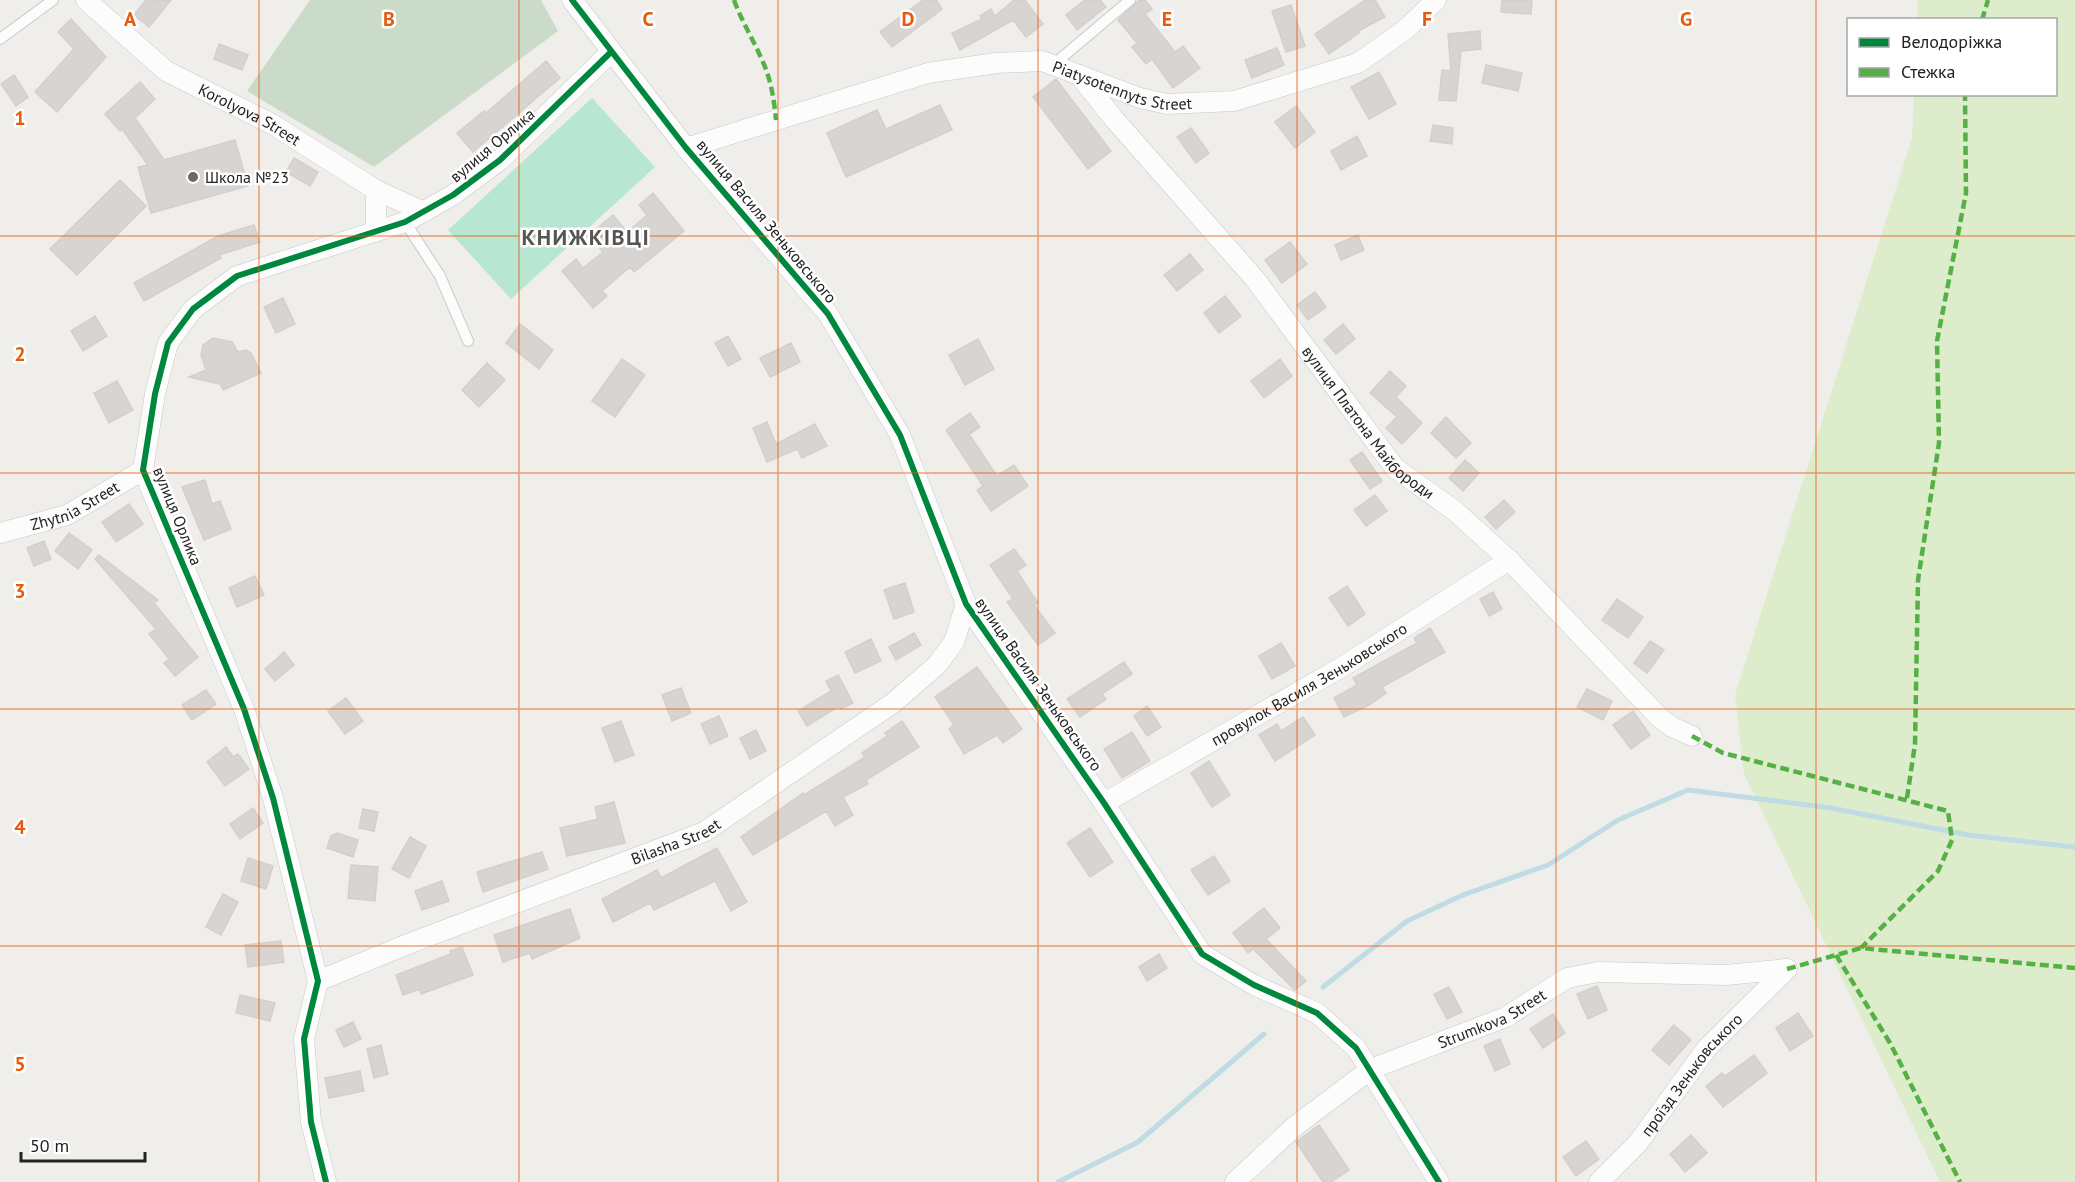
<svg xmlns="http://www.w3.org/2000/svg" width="2075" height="1182" font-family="'PT Sans',sans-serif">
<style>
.grass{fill:#ddeccb}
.cemetery{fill:#cadbca}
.pitch{fill:#b7e6d2}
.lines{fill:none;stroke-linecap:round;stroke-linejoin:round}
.stream{stroke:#bfdbe3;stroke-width:5}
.building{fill:#d7d4d2;stroke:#d3d0cc;stroke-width:1.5}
.service-casing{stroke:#c9c8c7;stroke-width:12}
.minor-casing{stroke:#c9c8c7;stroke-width:21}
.service{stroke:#fdfcfc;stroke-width:10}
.minor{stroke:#fdfcfc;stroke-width:20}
.quiet{stroke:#55b145;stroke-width:4.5;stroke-dasharray:9 4.5;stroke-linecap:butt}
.cycleway-casing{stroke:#fff;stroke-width:10}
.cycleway{stroke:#00873e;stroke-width:6}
.grid{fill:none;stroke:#e8590c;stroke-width:1.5;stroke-opacity:0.55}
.poi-dot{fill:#6a6968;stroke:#fff;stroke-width:2}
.labels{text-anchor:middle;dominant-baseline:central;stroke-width:5;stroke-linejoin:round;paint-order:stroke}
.street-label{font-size:16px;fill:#222;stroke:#fff}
.poi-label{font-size:16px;fill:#222;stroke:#fff;text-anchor:start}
.district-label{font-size:22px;font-weight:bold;letter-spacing:1.5px;fill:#555;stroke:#fff}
.grid-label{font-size:20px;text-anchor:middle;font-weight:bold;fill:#e8590c;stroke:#fff;stroke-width:5;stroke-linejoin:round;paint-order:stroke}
</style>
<rect width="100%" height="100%" fill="#f0eeeb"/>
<path class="grass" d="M1918,0H2075V1182H1940L1744,774L1735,695L1912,138L1914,95L2056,94V20L1917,19Z"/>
<path class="cemetery" d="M310,0H541L558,31L374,167L247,91Z"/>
<path class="pitch" d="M592,98L655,167L511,299L448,230Z"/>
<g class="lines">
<path class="stream" d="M1323,987L1407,921L1463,895L1548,865L1618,820L1688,790L1831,808L1968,835L2075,847
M1058,1182L1138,1142L1264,1034"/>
</g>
<path class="building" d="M146,0H171L149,27L134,15Z
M923,0H936L942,9L892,47L880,32Z
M1014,0H1025L1043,24L1026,37L1013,20L960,50L952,33L982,19L980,16L991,9L995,16Z
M1085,0H1100L1106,7L1077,30L1066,15Z
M1139,0H1145L1152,9L1145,14L1175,52L1183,46L1200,68L1173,88L1152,59L1146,64L1132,47L1137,43L1118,20Z
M1365,0H1375L1385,17L1358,31L1359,33L1329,54L1315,34Z
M1502,0L1532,1L1531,14L1501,12Z
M1291,5L1305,46L1286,52L1272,11Z
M71,19L106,57L57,112L35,92L74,49L58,32Z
M1480,31L1481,49L1461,51L1456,101L1439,100L1442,70L1451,71L1448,34Z
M219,44L248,55L242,70L214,59Z
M1277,48L1284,65L1252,78L1245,60Z
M546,61L560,78L473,152L457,133L484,111L486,113Z
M1486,65L1522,73L1518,91L1482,83Z
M1379,72L1396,104L1369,119L1351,87Z
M14,75L28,97L16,106L1,84Z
M1056,79L1111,151L1088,169L1033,97Z
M140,82L155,99L135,118L164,160L235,140L248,186L151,213L138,167L148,165L122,129L120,131L105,114Z
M940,105L952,130L846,177L827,133L877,110L886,129Z
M1296,106L1315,132L1295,148L1275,122Z
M1433,125L1453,128L1452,144L1430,141Z
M1191,128L1209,153L1196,163L1177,137Z
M1357,136L1367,156L1341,170L1331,151Z
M294,158L318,172L310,186L286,172Z
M120,180L146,206L77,275L50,249Z
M653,193L684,231L634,272L630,267L602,291L607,296L593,308L562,271L576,259L583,268L603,252L589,235L613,215L627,232L647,215L639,205Z
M254,225L260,242L219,255L221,258L144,301L134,283L218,236Z
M1358,235L1364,250L1341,260L1335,245Z
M1290,242L1307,264L1282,283L1265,260Z
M1190,254L1203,270L1177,291L1164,275Z
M1315,292L1326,307L1308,320L1297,305Z
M1225,296L1241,316L1219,333L1204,313Z
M283,298L295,324L276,333L264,307Z
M95,316L107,336L83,351L71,331Z
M520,324L553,350L539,369L506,343Z
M1343,324L1355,339L1336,354L1324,340Z
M728,336L741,359L728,366L715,343Z
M213,338L232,342L238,352L246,350L251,353L261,373L223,390L220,384L189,377L206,370L201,355L203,345Z
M978,339L994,369L965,385L949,355Z
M791,343L800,362L770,377L760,358Z
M622,359L645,375L615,417L592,401Z
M1280,359L1292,376L1264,398L1251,381Z
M487,363L505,380L479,407L462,390Z
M1390,371L1406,386L1396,397L1422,423L1402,444L1386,428L1397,417L1370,393Z
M117,381L133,410L109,423L94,393Z
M970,413L980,427L969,434L997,476L1014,465L1028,486L991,511L977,490L983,486L946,430Z
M1446,417L1471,443L1456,458L1431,433Z
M767,422L776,444L815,424L827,446L802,458L797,449L767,462L753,428Z
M1362,452L1382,481L1370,489L1350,460Z
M1465,460L1479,473L1463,491L1449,478Z
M205,480L212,504L220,501L231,529L204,540L182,487Z
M1375,495L1387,511L1366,526L1354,510Z
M1504,500L1515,512L1496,529L1485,517Z
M129,504L143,524L116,542L102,522Z
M69,533L92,550L78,569L55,551Z
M44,541L51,559L34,566L27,548Z
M1014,549L1026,565L1017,571L1038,603L1034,605L1055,633L1038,645L1007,602L1013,599L990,565Z
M99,555L158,600L154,603L198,657L175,676L164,663L169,659L149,634L156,629L95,559Z
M255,576L264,595L237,607L229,588Z
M905,583L914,612L894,619L884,590Z
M1347,586L1365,614L1348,626L1329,598Z
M1493,592L1502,609L1489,616L1480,599Z
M1617,599L1643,617L1628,638L1602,620Z
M1430,628L1445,652L1382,687L1386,693L1369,705L1344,717L1334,698L1357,685L1353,678L1417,643L1414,638Z
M914,633L921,645L896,660L889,647Z
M871,639L881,661L855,673L845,652Z
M1650,641L1664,650L1647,673L1634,663Z
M1281,643L1295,666L1272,679L1259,656Z
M284,652L294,665L275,681L265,669Z
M1124,662L1132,674L1102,694L1106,699L1080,717L1067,699Z
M977,667L1022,729L1003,743L997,735L964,754L949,729L954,725L935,697Z
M838,675L853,703L841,709L839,706L807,726L798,711L831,691L826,681Z
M681,688L691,713L672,721L662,695Z
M1587,689L1612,701L1603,720L1577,707Z
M206,690L216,704L192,720L182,705Z
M346,698L363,721L345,734L328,711Z
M1147,706L1161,727L1147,736L1134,716Z
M1633,711L1650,735L1631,749L1613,725Z
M719,716L728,736L710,744L701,724Z
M1303,717L1315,735L1275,761L1259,735L1277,724L1281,731Z
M621,721L634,755L615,762L602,728Z
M902,721L919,747L866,780L868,784L843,797L853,815L835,826L826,811L753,855L741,837L803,793L804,795L865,757L862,753L887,736L885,733Z
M756,730L766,751L750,759L740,738Z
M1132,732L1150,761L1122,778L1104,749Z
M226,747L233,757L238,754L249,769L225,786L207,762Z
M1209,761L1230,795L1212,807L1191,773Z
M614,802L625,843L567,856L560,828L598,819L595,807Z
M253,808L263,823L240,839L230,824Z
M363,809L378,812L374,831L359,828Z
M1090,828L1113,862L1090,877L1067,843Z
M337,833L358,840L353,857L327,848L331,836Z
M410,837L426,846L409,878L392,869Z
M717,848L747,902L731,911L715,881L654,910L650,903L613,922L602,899L657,870L661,878Z
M542,852L548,869L483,892L477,872Z
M1214,856L1230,881L1208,895L1191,870Z
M248,858L273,866L266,889L241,881Z
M351,865L378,867L375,901L348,898Z
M442,881L449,901L422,910L415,891Z
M223,894L238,902L221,935L206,927Z
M1264,908L1280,928L1266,939L1306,981L1295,990L1253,949L1248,953L1233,933Z
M570,909L580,938L532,959L530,953L503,962L494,935Z
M281,941L284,962L248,967L245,945Z
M462,947L473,975L421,994L420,989L403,995L396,975L451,954L450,951Z
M1159,954L1167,968L1147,981L1139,967Z
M1597,986L1607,1010L1588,1019L1577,994Z
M1449,987L1462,1012L1447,1019L1434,994Z
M240,995L275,1003L270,1021L236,1013Z
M1798,1013L1813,1036L1790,1051L1776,1028Z
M1553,1014L1565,1033L1543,1048L1530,1029Z
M353,1022L361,1039L344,1047L336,1030Z
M1674,1025L1691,1040L1669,1065L1652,1050Z
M1500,1039L1510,1064L1495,1071L1484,1046Z
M381,1045L388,1074L374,1078L367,1049Z
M1754,1055L1767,1073L1723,1107L1706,1086L1722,1073L1725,1076Z
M360,1071L364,1091L329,1098L325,1078Z
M1319,1125L1349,1170L1331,1182H1323L1296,1142Z
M1691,1135L1707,1153L1685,1172L1670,1154Z
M1586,1141L1599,1159L1576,1176L1563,1157Z"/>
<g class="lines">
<defs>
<path id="service" d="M0,39L53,0
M1053,65L1130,0
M405,222L440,276L468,341"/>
<g id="minor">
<path id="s1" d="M86,0L166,71L272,124L376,190L424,212"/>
<path d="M572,0L686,148L828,314L900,435L966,604L1104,803L1202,954L1254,985L1317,1013L1356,1048L1439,1182"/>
<path id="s2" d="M1079,75L1114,119L1255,279L1395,468L1455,511L1509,560L1659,717L1672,727L1692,736"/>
<path id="s3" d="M686,148L928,73L996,63L1042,61L1140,98L1167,104L1234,101L1358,63L1405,30L1436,0"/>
<path d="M376,232V190"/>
<path id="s4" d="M0,533L67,515L143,470"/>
<path id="s5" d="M1104,803L1342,667L1509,560"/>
<path id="s6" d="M318,981L413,942L704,832L893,703L937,665L954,642L966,604"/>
<path d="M326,1182L311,1122L304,1039L318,981L273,798L244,709L143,470L155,394L168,343L193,309L237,276L405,222L453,195L500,160L611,52"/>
<path id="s7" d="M1235,1182L1294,1127L1371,1069L1506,1017L1567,978L1598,972L1726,975L1787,969"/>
<path id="s8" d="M1599,1182L1638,1143L1707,1048L1787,969"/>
</g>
</defs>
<use href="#service" class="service-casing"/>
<use href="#minor" class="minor-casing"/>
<use href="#service" class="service"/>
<use href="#minor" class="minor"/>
<path class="quiet" d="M734,0C742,22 753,39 762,60C771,79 774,99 776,120
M1982,20L1988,0
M1692,736L1723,753L1948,811L1952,840L1938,871L1861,948
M1907,798L1915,744L1918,580L1939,443L1937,341L1966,193L1965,94
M1836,955L1890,1043L1960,1182
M1787,969L1861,948L2075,968"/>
<defs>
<path id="cycleway" d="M572,0L686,148L828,314L900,435L966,604L1104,803L1202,954L1254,985L1317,1013L1356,1048L1439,1182
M326,1182L311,1122L304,1039L318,981L273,798L244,709L143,470L155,394L168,343L193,309L237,276L405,222L453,195L500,160L611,52"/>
</defs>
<use href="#cycleway" class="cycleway-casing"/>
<use href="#cycleway" class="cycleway"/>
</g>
<path class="grid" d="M259,0V1182M519,0V1182M778,0V1182M1038,0V1182M1297,0V1182M1556,0V1182M1816,0V1182M0,236H2075M0,473H2075M0,709H2075M0,946H2075"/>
<circle class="poi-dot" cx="193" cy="177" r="6"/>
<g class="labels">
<g class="street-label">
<text stroke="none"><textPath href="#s3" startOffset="453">Piatysotennyts Street</textPath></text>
<text stroke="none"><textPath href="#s1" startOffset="201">Korolyova Street</textPath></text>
<text transform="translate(492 145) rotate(-40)">вулиця Орлика</text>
<text transform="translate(767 221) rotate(50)">вулиця Василя Зеньковського</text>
<text stroke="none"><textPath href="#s2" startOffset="453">вулиця Платона Майбороди</textPath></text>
<text stroke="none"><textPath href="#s4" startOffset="80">Zhytnia Street</textPath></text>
<text transform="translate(178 516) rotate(68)">вулиця Орлика</text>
<text transform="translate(1039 684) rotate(55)">вулиця Василя Зеньковського</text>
<text stroke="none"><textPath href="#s5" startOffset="237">провулок Василя Зеньковського</textPath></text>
<text stroke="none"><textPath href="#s6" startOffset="384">Bilasha Street</textPath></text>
<text stroke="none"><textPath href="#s7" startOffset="308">Strumkova Street</textPath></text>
<text stroke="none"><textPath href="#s8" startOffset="142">проїзд Зеньковського</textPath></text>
</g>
<g class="poi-label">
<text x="205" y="177">Школа №23</text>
</g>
<g class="district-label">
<text x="586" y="237">КНИЖКІВЦІ</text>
</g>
</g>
<g class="grid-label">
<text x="130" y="26">A</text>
<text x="389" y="26">B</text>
<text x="648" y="26">C</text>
<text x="908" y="26">D</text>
<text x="1167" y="26">E</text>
<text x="1427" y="26">F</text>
<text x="1686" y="26">G</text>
<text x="20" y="125">1</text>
<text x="20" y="361">2</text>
<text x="20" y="598">3</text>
<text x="20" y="834">4</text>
<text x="20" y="1071">5</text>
</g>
<rect x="1847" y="18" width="210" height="78" fill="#ffffff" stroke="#a7a7a7" stroke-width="1.5"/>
<rect x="1859" y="38" width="30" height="9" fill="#00873e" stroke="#a7a7a7" stroke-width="1.5"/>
<text x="1901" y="48" font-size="18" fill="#222222">Велодоріжка</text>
<rect x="1859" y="68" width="30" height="9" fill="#55b145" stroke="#a7a7a7" stroke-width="1.5"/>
<text x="1901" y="78" font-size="18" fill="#222222">Стежка</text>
<path d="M21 1152v9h124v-9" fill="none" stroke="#222222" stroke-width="3"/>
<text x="30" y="1152" font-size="18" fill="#222222" stroke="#ffffff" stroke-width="4.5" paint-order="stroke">50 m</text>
</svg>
